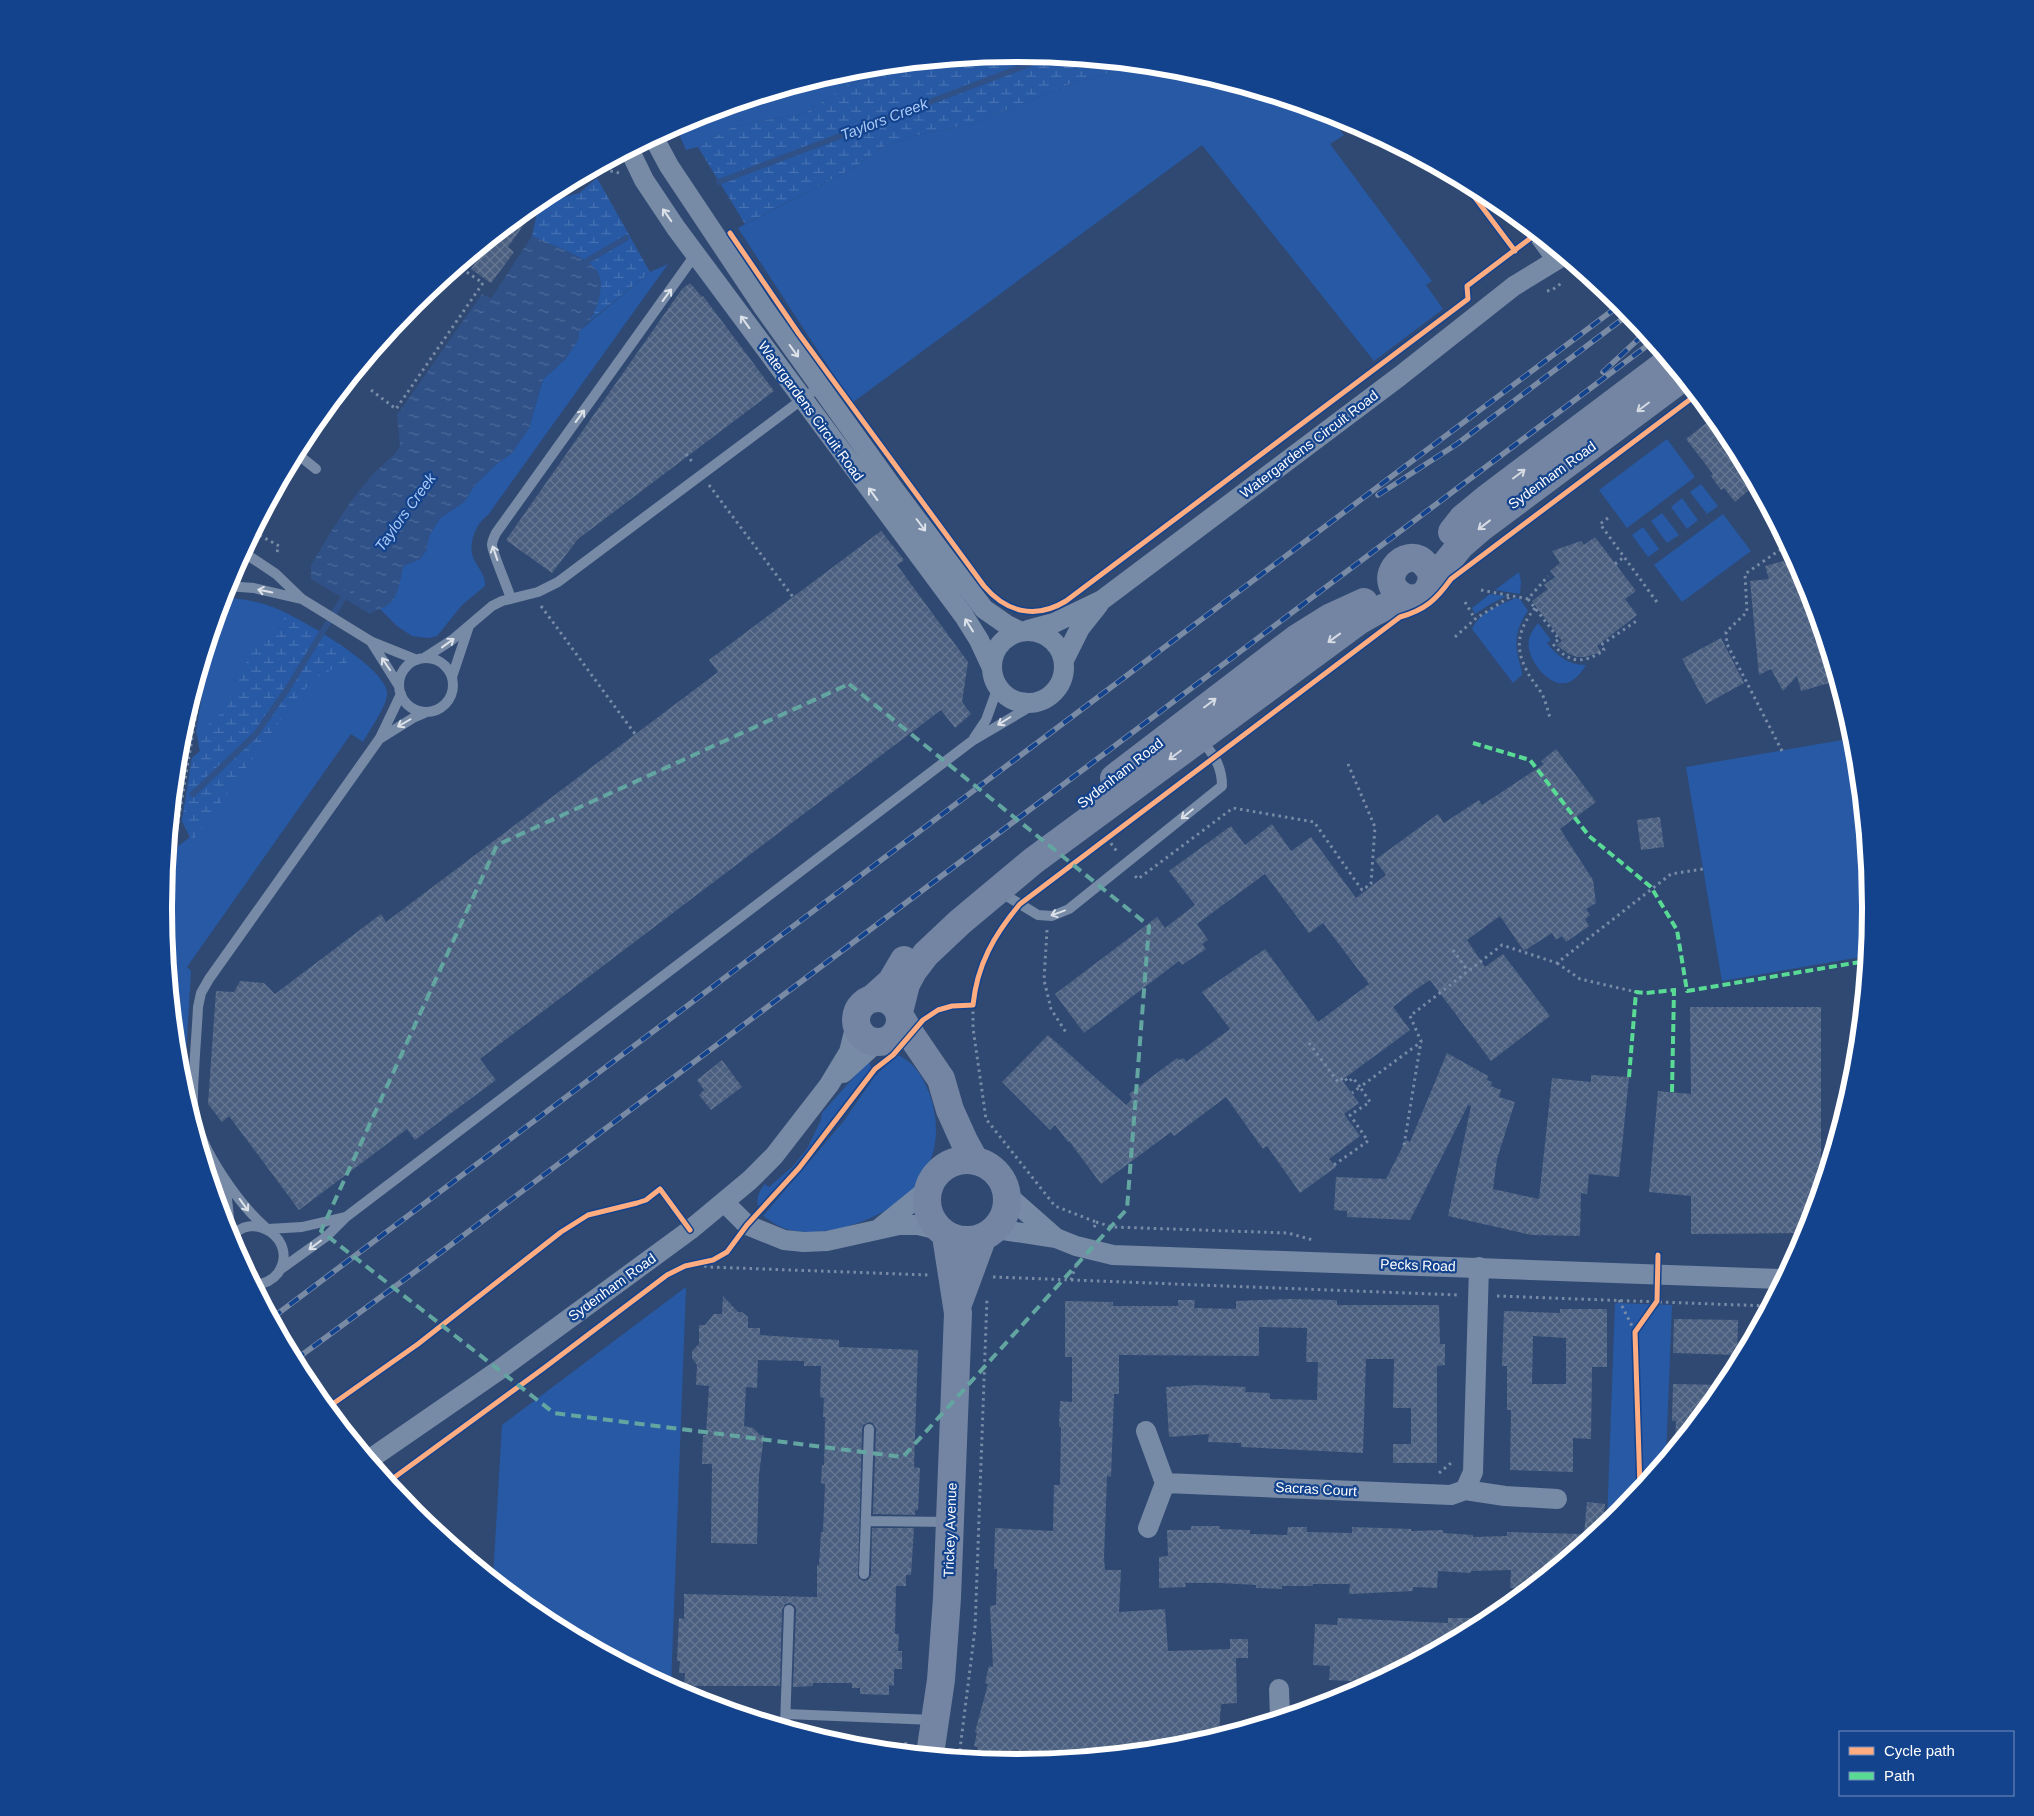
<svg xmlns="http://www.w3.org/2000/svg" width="2034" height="1816" font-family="Arial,sans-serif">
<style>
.green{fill:#2759a5}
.wetland{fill:url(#wetland-marsh)}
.water{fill:url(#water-ripples)}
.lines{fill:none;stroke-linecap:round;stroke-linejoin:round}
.stream{stroke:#2f5188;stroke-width:6}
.building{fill:url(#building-cross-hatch);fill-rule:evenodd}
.path{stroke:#778aa6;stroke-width:3;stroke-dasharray:2.5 4;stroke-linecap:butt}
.lane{stroke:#778aa6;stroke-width:10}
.street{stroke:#778aa6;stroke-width:20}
.secondary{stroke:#7385a2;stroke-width:28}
.rail-casing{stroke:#798aa5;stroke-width:5.5}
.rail{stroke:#14438e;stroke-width:4;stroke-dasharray:11;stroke-linecap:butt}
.quiet{stroke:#5adb95;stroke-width:4;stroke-dasharray:8 4;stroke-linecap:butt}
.cycleway-casing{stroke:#14438e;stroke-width:8}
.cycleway{stroke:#ffac80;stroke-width:5}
.oneway{stroke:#dde2e9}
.oneway2{stroke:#d5dae3}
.marked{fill:none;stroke:#63a6a1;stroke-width:4;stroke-dasharray:10 6;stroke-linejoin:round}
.labels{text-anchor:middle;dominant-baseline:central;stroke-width:4.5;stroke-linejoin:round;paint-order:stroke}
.street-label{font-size:14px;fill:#fff;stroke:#14438e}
.water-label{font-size:15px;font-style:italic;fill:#aacaf8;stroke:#14438e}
.rim{fill:none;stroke:#fff;stroke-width:6}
</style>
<defs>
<pattern id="wetland-marsh" width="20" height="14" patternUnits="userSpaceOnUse" patternTransform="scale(1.25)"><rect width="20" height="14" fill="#2759a5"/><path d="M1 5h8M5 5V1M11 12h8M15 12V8" fill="none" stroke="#4772b2"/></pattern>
<pattern id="water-ripples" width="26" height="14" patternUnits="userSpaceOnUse" patternTransform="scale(1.25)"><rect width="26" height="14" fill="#2f5188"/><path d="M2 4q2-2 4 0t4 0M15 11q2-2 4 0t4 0" fill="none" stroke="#4e6b9a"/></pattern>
<pattern id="building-cross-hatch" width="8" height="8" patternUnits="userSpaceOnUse" patternTransform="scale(1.25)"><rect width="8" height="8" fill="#4b6080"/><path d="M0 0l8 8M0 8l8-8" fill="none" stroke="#667893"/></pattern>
</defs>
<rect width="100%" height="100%" fill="#304972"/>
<path class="green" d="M940,61L934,65L849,84L804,114L749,123L728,129L698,147L686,150L676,127L690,119L851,70Z
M1134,65L1184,70L1341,118L1334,123L1344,135L1330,144L1432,281L1426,285L1443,309L1374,361L1202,145L852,403L738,228L855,167L882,147L914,136L974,123L1067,85Z
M668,264L488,515C476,523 468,543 473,557C477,567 486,575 485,586L462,605L437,636L428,638L412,636L397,626L379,608C399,601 399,584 403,566L420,559L426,551L429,536L440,518L464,502L475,485L495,465L512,453L529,428L543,379L557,367L579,331L650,272Z
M1667,439L1695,477L1627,528L1599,490Z
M1701,484L1718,506L1707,514L1690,492Z
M1682,498L1698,520L1687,529L1671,507Z
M1662,513L1679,535L1667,543L1651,521Z
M1723,514L1751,551L1682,602L1654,565Z
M1643,527L1659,549L1648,557L1632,535Z
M1519,572L1521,581L1520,594L1495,590Z
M1490,594L1506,596L1489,605L1475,614L1472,608Z
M223,597C241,599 258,601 275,608C300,618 382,665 387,691C389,704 369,730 363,742L351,734L187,967L191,971L184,1090L179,1074L164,922L178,846L190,837L182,821L192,758L200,751L196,731L213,631Z
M1515,598L1520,599L1528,611C1518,624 1514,640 1518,656C1519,663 1522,668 1522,675L1513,683L1472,629C1480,611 1499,606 1515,598Z
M1538,623L1551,640L1547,643C1558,657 1569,665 1586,665C1581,673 1575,681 1566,683C1548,687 1525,657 1529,640C1530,634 1534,628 1538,623Z
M1854,738L1871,908L1867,956L1722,981L1686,767Z
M897,1055C914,1061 924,1079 930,1095C938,1120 939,1144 927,1168C925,1174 922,1181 918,1185C891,1216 831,1239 790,1230C780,1228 772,1222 763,1216L843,1122L875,1076Z
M869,1060L871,1068L833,1121L759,1208C755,1199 759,1191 765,1184L769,1187L792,1167L807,1149L821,1120L822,1113Z
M686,1287L671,1687L542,1618L493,1578L502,1425Z
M1615,1303L1672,1305L1666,1457L1621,1512L1607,1523Z"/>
<path class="wetland" d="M1017,54L1134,65L1067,85L974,123L914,136L882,147L855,167L745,224L698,147L728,129L749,123L804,114L849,84L934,65L940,61Z
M597,178L650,272L586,324L594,314L587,261L532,236L538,208L546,202L579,193Z
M289,615L348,650V662L315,678L296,699L195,838L190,837L182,821L192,758L200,751L197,734C208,724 225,713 232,699C237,692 238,682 241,674C250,650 268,629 289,615Z"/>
<path class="water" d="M532,236C549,244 587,256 597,271C602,278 601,287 600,294C598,309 590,321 579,331V339L565,360L543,379L529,428L512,453L495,465L475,485L464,502L440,518L429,536L426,551L420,559L403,566C400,579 400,596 388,605C384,608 376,610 370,614L311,579V565L332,530L352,500L373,474L395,454L400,446L397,415L482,294L491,299Z"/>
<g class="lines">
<path class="stream" d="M719,182L1048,57
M582,268L587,261L626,238
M193,794L256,734L288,688L347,592"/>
</g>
<path class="building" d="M528,209L532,213L508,247L514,252L491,283L471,269L492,239Z
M690,283L702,297L703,296L774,391L578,539L552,573L506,540L682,289Z
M1714,417L1727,434L1755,485L1735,502L1724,488L1721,490L1711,476L1713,474L1686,439Z
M881,531L904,560L897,565L968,662L962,702L971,714L955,728L941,710L480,1059L496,1080L415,1140L407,1129L299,1210L229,1116L222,1122L208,1104L216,991L234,992L240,981L264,983L275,994L381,914L386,922L718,672L709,660Z
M1595,537L1636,591L1625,599L1637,615L1597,646L1601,652L1585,657H1577L1569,654L1556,645L1562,641L1532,601L1548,589L1544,585L1555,577L1550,571L1560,563L1552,551L1581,541L1584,545Z
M1795,560L1806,581L1836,681L1801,691L1797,676L1783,691L1771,669L1759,675L1750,581L1769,579L1765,566L1784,561L1785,564Z
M1721,638L1744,683L1706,704L1682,659Z
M1556,749L1596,802L1560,829L1593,880L1596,903L1586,909L1590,915L1585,919L1589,926L1566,942L1562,936L1556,940L1552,933L1524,951L1500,916L1467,940L1485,967L1503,954L1550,1016L1491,1061L1430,980L1415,990L1393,1007L1410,1030L1342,1080L1359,1103L1344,1114L1360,1136L1329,1159L1336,1167L1300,1193L1267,1146L1263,1149L1226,1097L1174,1136L1171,1132L1101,1184L1069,1141L1068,1142L1055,1125L1050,1130L1002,1082L1048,1035L1126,1105L1132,1099L1129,1094L1177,1058L1179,1060L1184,1058L1186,1062L1230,1029L1202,992L1265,949L1318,1022L1369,984L1323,923L1309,933L1265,874L1197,924L1208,940L1202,944L1206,949L1182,965L1179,961L1084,1033L1055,994L1157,917L1165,928L1195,905L1169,871L1231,826L1245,845L1272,824L1291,851L1311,837L1356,898L1386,875L1375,860L1438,814L1444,823L1479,800L1482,805L1544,764L1541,761Z
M1660,817L1664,847L1641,850L1637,820Z
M1690,1007H1821V1186L1807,1233L1691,1234V1196L1649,1192L1658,1091L1691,1094Z
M1447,1053L1488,1076L1487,1080L1492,1082L1491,1086L1501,1090L1499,1097L1515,1102L1497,1159L1493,1189L1539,1199L1552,1078L1591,1082V1075L1629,1077L1619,1177L1589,1174L1587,1194L1581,1193L1580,1236L1532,1235L1448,1216L1471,1106L1468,1105L1410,1220L1347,1217V1211L1334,1210L1336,1177L1386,1179L1406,1140L1410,1142Z
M722,1060L742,1087L711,1110L699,1095L704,1090L697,1080Z
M723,1296L738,1312H742L748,1317V1328H760V1335L839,1340V1347L918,1350L914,1467L920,1468L918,1510H915V1515L873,1514L876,1429L873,1423L869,1422L863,1425L862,1429L858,1578L864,1581L868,1580L871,1575L872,1528H914L911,1575H906V1586H896L895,1634H899L898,1651H902V1669H894V1686L889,1685V1695L860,1694V1688H852V1683H813V1686L793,1687L796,1610L795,1606L790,1603L785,1604L782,1610L780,1686H684L685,1673H679L680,1661H677L679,1618L684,1619V1594L817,1597V1565H819L821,1532H823L825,1484L821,1483L822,1465H824L825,1417H823L824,1398L820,1397L821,1366H804V1361L758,1360L757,1388L746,1387L744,1426L753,1428L760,1435H764L759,1475L757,1544L711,1543L712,1464H702L703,1435H706L709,1386L696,1385L697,1365L692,1358V1351L699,1344V1325H705L714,1314H722Z
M1288,1299L1337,1300V1305H1439L1440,1344H1445V1365L1437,1366V1463H1393V1444H1411V1408H1393L1394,1359H1366L1363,1453L1241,1447V1443L1208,1442L1209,1434L1169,1437L1166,1387L1199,1385L1246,1387L1245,1392L1270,1393V1399L1317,1400L1318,1362H1306L1307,1328L1259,1327V1356L1119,1355V1394H1114L1111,1477L1107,1476L1104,1558L1105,1570H1121L1119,1612L1165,1609L1168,1651L1230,1649V1639H1248V1658H1236L1237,1703L1221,1704L1219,1735L1183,1746L1020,1762L977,1751L978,1747L974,1746L977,1733L975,1732L988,1684L985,1683L989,1666L993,1667L990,1606L996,1605L997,1569H994L995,1528L1053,1531L1054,1485H1060L1061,1427H1059L1060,1401L1072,1402V1357H1065V1301L1113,1302V1306H1178V1300H1195L1194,1308L1236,1309V1301Z
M1560,1309H1607V1367H1592L1591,1439L1573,1438V1472L1510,1470L1511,1410H1507V1366H1502L1504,1311L1560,1313ZM1533,1336L1566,1338V1384H1532Z
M1674,1319L1738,1320L1737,1355L1673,1353Z
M1673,1384L1726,1385L1675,1446L1676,1421H1672Z
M1587,1502L1605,1504L1602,1527L1528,1588H1510L1511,1570L1471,1571V1573L1438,1571L1437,1588L1413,1587V1591L1349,1594L1350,1584H1313V1586H1282V1589L1256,1588V1585L1221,1583H1185L1186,1587L1159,1588V1557L1168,1556L1167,1530H1191V1526H1220L1219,1529L1250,1530V1534L1287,1535L1288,1527H1307V1532L1352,1533V1527L1411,1529V1531L1443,1530V1533L1473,1535V1537L1507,1536V1532L1584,1534Z
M1338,1618L1448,1623V1618H1492L1372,1682L1329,1680L1330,1666L1313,1665L1315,1624L1337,1625Z"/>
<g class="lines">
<path class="path" d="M591,171L607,170L619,173
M516,220L518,222L527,210
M1547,291L1552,290L1563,282
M371,390L396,409L483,283L459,267
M686,454L694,464
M709,485L793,597
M1608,518L1600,524L1659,605
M254,532L279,546L276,555
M1615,564L1624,557
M1481,590L1528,599L1548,576
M1528,599L1559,639L1553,644C1569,664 1584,664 1604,650L1601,645L1638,620
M1465,602L1475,619
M541,606L635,734
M1535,608C1519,628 1514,646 1526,669C1530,679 1538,686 1543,696C1546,703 1548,711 1550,718
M1455,637L1475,619L1511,596
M1782,751L1727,644L1726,632L1747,612L1745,574L1787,545
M1107,838L1118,853
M1135,876L1138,879L1233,808L1314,822L1362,890L1371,884L1375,827L1348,764
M163,913L207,648
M1047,930L1044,980L1051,1009L1067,1034
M1453,950L1468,971
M1557,963L1580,979L1636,992
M973,1005V1028L986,1119L1055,1206L1096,1222L1093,1231
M1309,1043L1338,1082L1344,1077L1348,1082L1353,1078L1360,1087L1421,1042
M1404,1145L1421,1041L1410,1016L1502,945L1557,963L1671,874L1703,869
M1334,1165L1368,1141L1350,1115L1370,1102L1360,1087L1352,1093
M1096,1222L1112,1227L1288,1233L1313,1240
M698,1264L708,1267L929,1275
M993,1277L1071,1280L1076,1265
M1071,1280L1458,1295
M1497,1296L1768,1306
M1619,1300L1635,1332
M1439,1473L1451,1463V1461
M904,1751L906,1742
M959,1757L975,1629L987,1298"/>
<path class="lane" d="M1525,225L1553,263
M296,453L316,469
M243,552L276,574L302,599L372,642L417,660
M226,586L254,588L301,599
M511,599C508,588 492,552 492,545C492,541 494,537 496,533L695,255
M372,643L399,686
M424,658L452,640L492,606L502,601L538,592L558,582L820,386
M399 685a27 27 0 1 1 54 0a27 27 0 1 1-54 0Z
M452,677L469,626
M381,738L413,718L427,712
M974,738L986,720L998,687
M1000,892L1038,915L1052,916L1069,909L1222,786C1222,766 1213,752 1199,739
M225,1180L231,1236
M265,1227C238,1203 201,1150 194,1114C192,1101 193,1086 194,1072C195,1050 197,1029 198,1007L201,993L209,979L380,738L401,694
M268,1229L302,1227L345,1217
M230,1239C252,1207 300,1241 278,1273C272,1281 264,1284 254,1285
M281,1269L327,1236L346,1217L972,741L1038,702
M866,1521L950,1522
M864,1574L869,1429
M786,1714L934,1720
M785,1726L789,1610"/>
<path class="street" d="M654,138L669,166L763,307L893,488L984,609L1007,625L1019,631
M630,151L644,180L676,228L964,616L979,640L992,668
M1028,630L1054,623L1102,600L1400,376L1514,286L1563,256
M992 667a36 36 0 1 1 72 0a36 36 0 1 1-72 0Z
M1064,660L1080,628L1099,604
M843,1073L877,1042
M1007,1195L1056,1238
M724,1202L747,1225L784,1240L804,1242L827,1241L899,1225H918L939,1230
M881,1227L928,1189
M996,1229L1056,1238L1076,1246L1113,1255L1783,1279
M1146,1431L1165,1483L1148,1528
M370,1459L499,1370L690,1230L750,1180L774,1156L829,1085L849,1052L856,1024
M1165,1483L1451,1495L1465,1490L1473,1472L1479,1267
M1465,1490L1505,1496L1557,1499
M1279,1689L1280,1717"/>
<path class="secondary" d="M1452,532L1463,518L1486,499L1668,362
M1432,581L1460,546L1482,527L1682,378
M1114,778L1297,638L1329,618L1364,602
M856 1020a22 22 0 1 1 44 0a22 22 0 1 1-44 0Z
M872,999L891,982L904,960
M899,1012L906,984L913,971L926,954L960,922L1033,861L1360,620C1374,612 1389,604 1405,599C1410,598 1415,599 1420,597C1425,594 1430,588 1431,582C1433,576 1430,569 1426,565C1405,541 1371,584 1407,598
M900,1016L911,1035L941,1079L950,1110L964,1141L975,1161
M927 1200a40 40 0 1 1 80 0a40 40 0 1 1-80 0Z
M958,1304L982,1239
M930,1754L941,1680L947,1598L958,1313L946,1236"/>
<defs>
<path id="rail" d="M1603,372L1645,333
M1378,495L1457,444L1629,314
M272,1318L1621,304
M295,1360L416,1271L1652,342"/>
</defs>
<use href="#rail" class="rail-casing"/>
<use href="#rail" class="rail"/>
<path class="quiet" d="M1473,743L1530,760L1589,836L1651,887L1677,930L1687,991L1866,961
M1629,1077L1636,992L1646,993L1674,990
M1672,1092L1674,990H1679"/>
<defs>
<path id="cycleway" d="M1464,183L1515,251
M730,233L799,334L984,586C1006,612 1035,620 1066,601L1468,299L1467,286L1536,234
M327,1408L418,1344L561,1232L588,1215L637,1203L646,1200L660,1189L690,1230
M388,1482L544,1368L667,1275L685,1266L713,1260L727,1252L747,1225L799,1168L875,1069L893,1055L923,1020L938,1010L952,1006L973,1005C977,965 994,935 1020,904L1400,617C1425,610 1436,600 1451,579L1696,395
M1640,1488L1635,1332L1657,1301L1658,1255"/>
</defs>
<use href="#cycleway" class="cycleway-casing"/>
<use href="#cycleway" class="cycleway"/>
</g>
<defs><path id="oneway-shaft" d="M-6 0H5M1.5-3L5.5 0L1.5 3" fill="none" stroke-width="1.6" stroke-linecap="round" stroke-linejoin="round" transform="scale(1.25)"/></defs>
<g class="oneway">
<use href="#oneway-shaft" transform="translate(667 215) rotate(-125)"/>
<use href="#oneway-shaft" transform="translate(667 295) rotate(-54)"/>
<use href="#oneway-shaft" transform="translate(745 322) rotate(-126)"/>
<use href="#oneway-shaft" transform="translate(794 351) rotate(54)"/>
<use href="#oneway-shaft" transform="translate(580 416) rotate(-54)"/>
<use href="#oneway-shaft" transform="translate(873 494) rotate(-126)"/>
<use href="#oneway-shaft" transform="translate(921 525) rotate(53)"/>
<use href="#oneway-shaft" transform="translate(495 553) rotate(-109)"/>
<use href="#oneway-shaft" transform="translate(265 591) rotate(-168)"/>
<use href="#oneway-shaft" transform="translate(969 625) rotate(-122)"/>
<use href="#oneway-shaft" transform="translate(448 643) rotate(-36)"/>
<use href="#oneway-shaft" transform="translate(386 664) rotate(-124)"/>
<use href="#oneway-shaft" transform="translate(1004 721) rotate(148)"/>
<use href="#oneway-shaft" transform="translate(404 723) rotate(150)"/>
<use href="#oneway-shaft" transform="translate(1187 814) rotate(141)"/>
<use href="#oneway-shaft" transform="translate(1058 913) rotate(160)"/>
<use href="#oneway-shaft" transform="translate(244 1205) rotate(54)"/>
<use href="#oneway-shaft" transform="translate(315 1245) rotate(143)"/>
</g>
<g class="oneway2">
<use href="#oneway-shaft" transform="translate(1643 407) rotate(143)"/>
<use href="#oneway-shaft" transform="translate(1519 474) rotate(-37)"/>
<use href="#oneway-shaft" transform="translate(1484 525) rotate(142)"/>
<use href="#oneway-shaft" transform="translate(1334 638) rotate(144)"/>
<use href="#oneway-shaft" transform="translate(1210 703) rotate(-37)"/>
<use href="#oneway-shaft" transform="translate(1175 755) rotate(143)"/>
</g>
<path class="marked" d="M849,684L1149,926L1127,1209L903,1457L554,1413L321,1231L497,845Z"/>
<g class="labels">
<g class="street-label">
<text transform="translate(811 411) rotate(54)">Watergardens Circuit Road</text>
<text transform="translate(1309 444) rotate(-37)">Watergardens Circuit Road</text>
<text transform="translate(1552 475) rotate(-36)">Sydenham Road</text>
<text transform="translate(1120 773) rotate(-38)">Sydenham Road</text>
<text transform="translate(1418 1265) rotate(2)">Pecks Road</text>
<text transform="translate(612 1287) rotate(-36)">Sydenham Road</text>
<text transform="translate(1316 1489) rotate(3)">Sacras Court</text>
<text transform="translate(950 1530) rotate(-88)">Trickey Avenue</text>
</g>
<g class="water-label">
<text transform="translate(884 119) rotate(-21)">Taylors Creek</text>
<text transform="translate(405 512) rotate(-54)">Taylors Creek</text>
</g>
</g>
<path d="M0 0H2034V1816H0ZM1017 62H1017A845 845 0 0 1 1862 907V909A845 845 0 0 1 1017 1754H1017A845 845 0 0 1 172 909V907A845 845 0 0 1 1017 62Z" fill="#14438e" fill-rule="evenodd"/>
<path class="rim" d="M1017 62H1017A845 845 0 0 1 1862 907V909A845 845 0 0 1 1017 1754H1017A845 845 0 0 1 172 909V907A845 845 0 0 1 1017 62Z"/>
<rect x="1839" y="1731" width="175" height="65" fill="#14438e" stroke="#728ebb"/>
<rect x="1849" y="1747" width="25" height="8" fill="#ffac80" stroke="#728ebb"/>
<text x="1884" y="1756" font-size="15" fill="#ffffff">Cycle path</text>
<rect x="1849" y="1772" width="25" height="8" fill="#5adb95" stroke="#728ebb"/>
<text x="1884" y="1781" font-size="15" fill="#ffffff">Path</text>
</svg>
